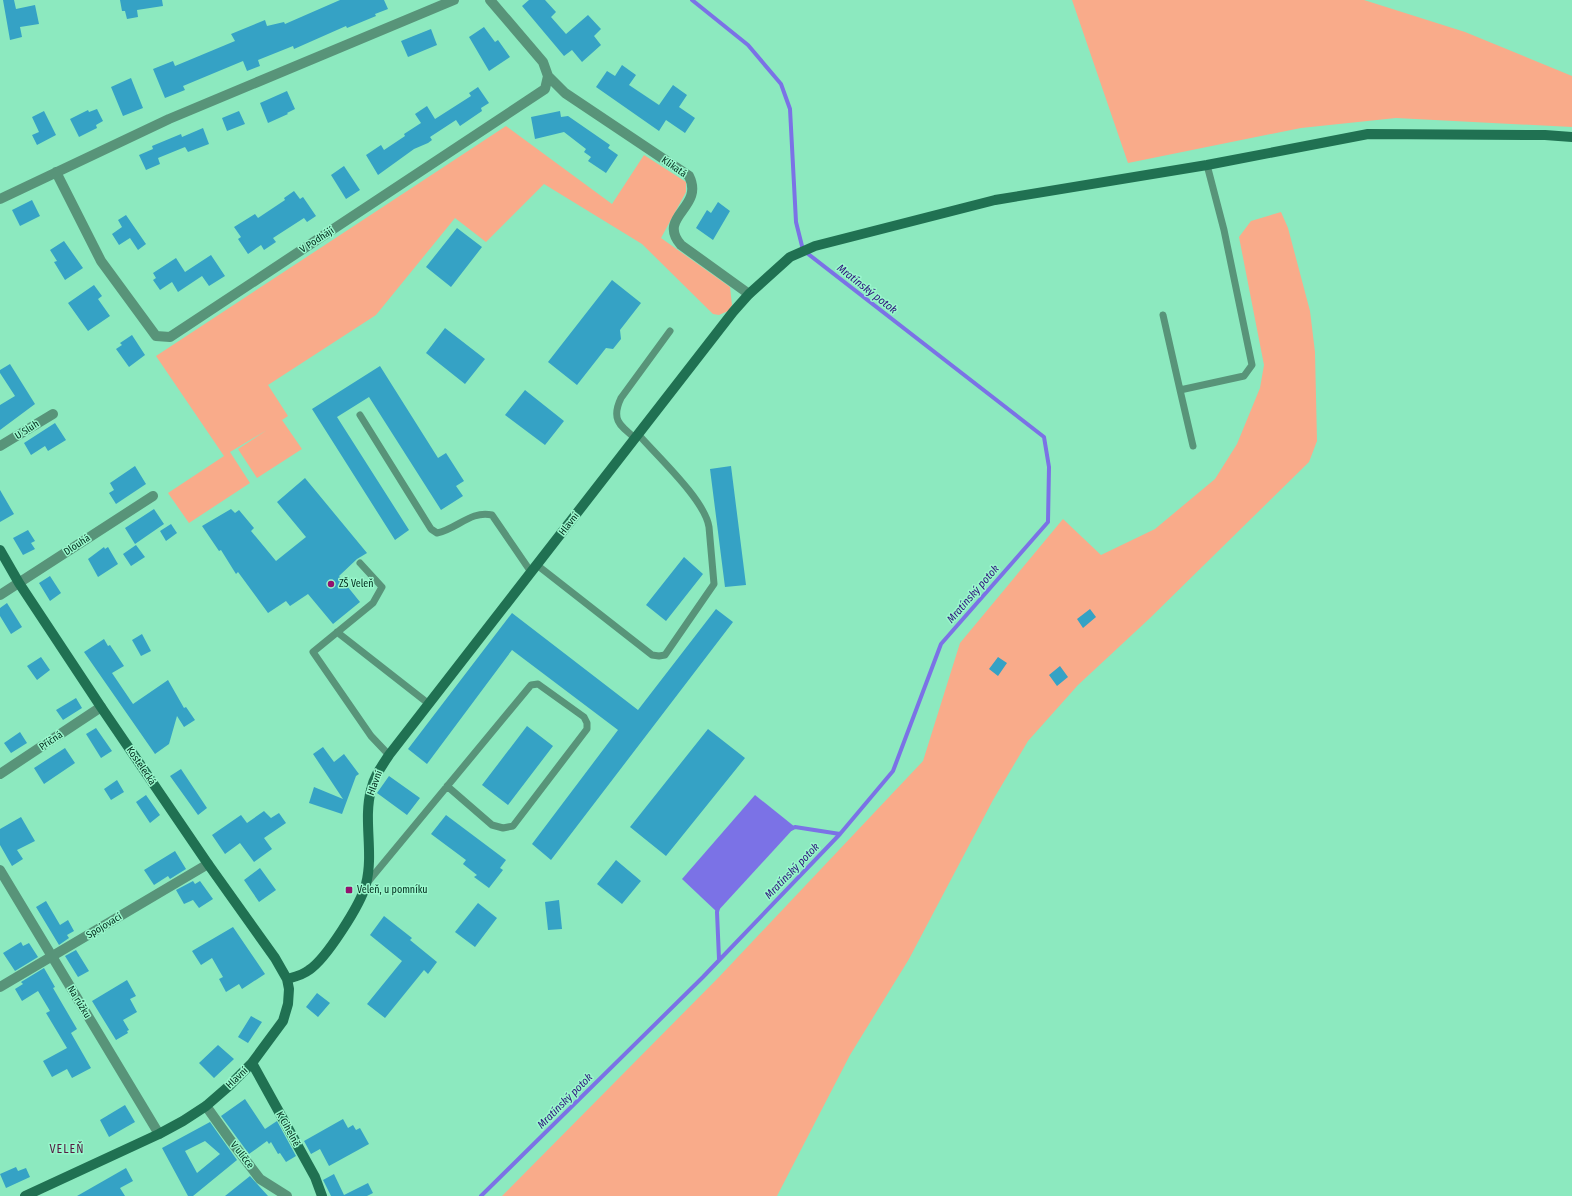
<svg xmlns="http://www.w3.org/2000/svg" width="1572" height="1196" font-family="'Fira Sans Condensed',sans-serif">
<style>
.green{fill:#f9ab8a}
.water{fill:#7b72e6}
.lines{fill:none;stroke-linecap:round;stroke-linejoin:round}
.stream{stroke:#7b72e6;stroke-width:4}
.building{fill:#35a2c5;fill-rule:evenodd}
.lane{stroke:#589479;stroke-width:7}
.street{stroke:#589479;stroke-width:10}
.secondary{stroke:#207152;stroke-width:10}
.poi-dot{fill:#93136e;stroke:#99f7cc;stroke-width:1.5}
.labels{text-anchor:middle;dominant-baseline:central;stroke-width:3;stroke-linejoin:round;paint-order:stroke}
.street-label{font-size:10px;fill:#022d1d;stroke:#99f7cc}
.poi-label{font-size:10px;fill:#022d1d;stroke:#99f7cc;text-anchor:start}
.water-label{font-size:11px;font-style:italic;fill:#2e147c;stroke:#99f7cc}
.quarter-label{font-size:12px;letter-spacing:1px;fill:#561b42;stroke:#99f7cc}
</style>
<rect width="100%" height="100%" fill="#8ce9bf"/>
<path class="green" d="M1072,0H1364L1465,32L1572,76V127L1396,118L1301,128L1128,163Z
M506,126L612,204L644,155L686,182V192L661,238L730,287L732,305L728,311L719,315L713,314L642,244L544,184L486,242L455,218L376,315L268,385L288,416L282,420L302,449L257,478L238,449L267,430L230,452L250,483L189,523L168,493L224,456L156,356Z
M1281,212L1288,228L1310,311L1315,352L1317,441L1309,462L1149,619L1078,685L1028,741L993,800L909,959L850,1055L777,1196H502L719,977L923,761L960,643L1063,519L1101,555L1155,529L1215,479L1237,444L1260,388L1264,365L1239,237L1251,221Z"/>
<path class="water" d="M755,795L795,827L717,912L682,879Z"/>
<g class="lines">
<path class="stream" d="M791,829L795,827L840,834
M718,908L717,912L719,959
M481,1196L703,977L840,834L893,771L941,644L1048,522L1049,467L1044,437L803,250L796,222L790,109L781,84L748,45L692,0"/>
</g>
<path class="building" d="M3,0H14L16,9L35,5L39,24L20,27L22,37L10,40Z
M120,0H162L163,6L137,10L138,17L127,19L125,11H122Z
M340,0H384L388,9L375,14L376,16L347,28L346,26L294,49L293,46L258,60L260,66L247,71L243,61L183,86L185,90L165,98L153,69L173,61L175,66L235,41L231,34L265,20L267,26L284,22L285,24Z
M529,0H545L556,12L551,17L566,34L588,15L601,29L594,36L601,45L582,62L572,50L564,56L522,6Z
M484,27L495,42L498,40L510,57L489,71L469,37Z
M431,29L437,45L408,57L401,41Z
M622,65L636,75L629,85L659,105L673,85L687,95L679,107L695,118L685,133L666,120L659,131L596,87L607,71L615,76Z
M131,78L143,108L123,116L111,87Z
M478,87L489,103L481,108L482,111L460,126L456,120L430,137L432,140L428,143L414,149L378,175L366,155L381,145L384,150L405,136L404,134L421,123L415,114L427,106L435,119L471,96L469,93Z
M287,91L295,109L287,113L288,114L268,123L260,103Z
M97,109L103,121L96,125L97,128L79,137L70,119L88,110L89,112Z
M44,111L56,135L37,145L32,135L39,132L32,117Z
M239,111L245,124L227,131L222,118Z
M560,111L561,117L568,116L610,145L608,148L618,155L606,173L588,161L591,157L584,152L586,149L564,132L535,139L531,117Z
M203,128L209,144L188,152L185,147L158,158L160,164L146,170L139,155L153,149L152,146L181,134L182,137Z
M344,166L360,190L346,199L331,175Z
M294,191L300,199L303,197L316,216L307,222L304,218L273,238L276,242L264,250L261,245L248,254L238,239L241,237L234,227L255,214L258,218L285,200L284,198Z
M32,200L40,216L20,226L12,210Z
M718,202L730,211L713,240L696,228L707,210L711,213Z
M126,215L146,244L138,250L130,238L119,245L112,234L122,227L118,220Z
M457,228L482,247L451,287L426,267Z
M64,241L83,268L65,280L54,262L57,261L50,250Z
M211,255L225,276L209,286L202,276L178,292L172,282L160,290L153,280L156,278L153,273L176,258L185,272Z
M612,280L641,303L620,330L621,339L613,349L606,348L577,385L548,362Z
M94,285L102,296L98,299L110,316L88,331L68,303Z
M445,328L485,359L465,384L426,353Z
M132,335L145,355L129,367L116,349L122,345L120,343Z
M10,364L35,404L0,430V405L15,396L0,373V370Z
M380,366L438,458L446,453L464,481L456,486L463,496L441,510L369,397L337,417L409,530L395,540L312,409Z
M525,390L564,421L545,445L505,415Z
M55,423L66,440L48,451L45,446L31,455L24,443Z
M135,466L146,484L116,504L109,493L114,490L110,483Z
M731,466L746,585L725,587L710,469Z
M305,478L367,553L357,559L339,576L360,602L333,624L308,594L290,606L286,601L268,613L238,572L236,574L221,550L219,551L202,526L231,509L235,513L239,510L254,528L251,531L276,561L306,537L277,502Z
M0,490L14,514L0,522Z
M154,509L164,524L135,544L125,528Z
M171,524L177,533L166,541L160,531Z
M28,530L35,541L31,543L35,549L23,555L13,538Z
M136,545L145,557L131,566L123,554Z
M104,547L105,549L108,547L118,564L98,577L88,559Z
M684,557L703,574L666,621L646,605Z
M50,576L61,593L50,601L39,583Z
M7,603L22,627L11,634L0,616V608Z
M716,609L733,622L551,860L532,844L618,730L512,650L427,764L408,749L512,613L638,710Z
M1090,609L1096,617L1083,628L1077,619Z
M142,634L151,651L141,656L132,640Z
M104,639L108,646L110,645L124,666L112,673L133,704L168,680L184,708L186,707L195,720L184,727L177,716L169,744L155,754L84,652Z
M41,657L50,670L37,680L27,666Z
M998,657L1007,663L998,676L989,669Z
M1060,666L1068,677L1057,686L1049,675Z
M76,698L82,708L63,720L56,710Z
M527,726L553,746L508,805L482,785Z
M96,728L112,751L101,758L86,734Z
M708,729L745,758L666,856L630,827Z
M20,732L27,743L11,753L4,743Z
M323,747L334,762L344,754L359,774L356,776L342,814L309,803L314,787L343,799L313,754Z
M65,748L75,763L44,784L34,768Z
M181,769L207,808L198,815L170,776Z
M389,776L420,798L407,815L377,793Z
M117,780L124,792L111,800L104,789Z
M146,795L160,815L150,823L136,802Z
M264,811L271,818L279,813L286,823L264,838L272,849L254,862L240,843L225,854L212,835L241,815L247,823Z
M446,815L506,860L500,868L503,870L489,888L474,877L477,875L463,864L466,860L431,834Z
M21,817L35,841L17,850L23,859L12,866L0,845V829Z
M175,851L186,869L170,879L168,876L154,885L144,870Z
M616,860L641,881L622,904L597,884Z
M260,868L276,890L259,902L244,880Z
M193,881L195,884L200,881L213,899L199,908L193,900L184,904L176,890Z
M559,900L562,929L548,930L545,902Z
M46,901L60,925L68,920L74,931L67,935L69,938L59,945L36,907Z
M478,903L497,918L475,947L455,932Z
M384,916L412,938L410,940L437,962L428,974L424,970L385,1018L367,1004L402,961L370,935Z
M233,927L265,974L242,989L239,984L226,992L219,979L223,977L212,958L201,965L192,951Z
M21,942L23,946L29,943L38,957L15,971L3,953Z
M76,950L89,971L78,977L65,956Z
M44,968L55,987L53,988L77,1029L71,1033L91,1068L72,1078L67,1069L52,1077L43,1061L67,1048L46,1013L50,1011L38,991L22,1001L15,989L23,984L21,982Z
M127,980L136,996L130,999L137,1012L123,1020L129,1030L127,1031L128,1033L116,1040L92,1001Z
M317,993L330,1003L318,1017L306,1007Z
M251,1016L262,1022L248,1043L238,1037Z
M218,1045L234,1059L214,1078L199,1063Z
M245,1099L265,1129L277,1121L296,1156L286,1162L280,1153L278,1154L271,1142L269,1144L267,1141L249,1154L221,1116Z
M125,1105L135,1122L109,1137L100,1120Z
M343,1119L348,1128L353,1125L356,1130L360,1128L369,1144L329,1166L320,1149L311,1154L304,1141Z
M210,1122L237,1160L193,1196H188L162,1148ZM205,1141L220,1154L197,1173L185,1151Z
M16,1167L18,1171L26,1168L30,1177L6,1188L0,1174Z
M126,1168L133,1181L120,1188L125,1196H77Z
M334,1174L344,1195L368,1183L373,1193L367,1196H331L323,1180Z
M250,1176L268,1196H225Z"/>
<g class="lines">
<path class="lane" d="M1163,315L1180,390
M360,415L431,529L437,533C457,529 471,510 492,515L531,572
M635,438C619,425 611,419 621,398L670,331
M1193,446L1180,390L1244,376L1252,365L1224,230L1207,165
M360,563L382,587L373,603L313,652L371,736L389,755
M537,565L652,655L659,656L665,655L714,584L709,527C705,500 657,456 638,434
M337,632L429,704
M367,883L531,685L538,684L584,717L587,723V729L513,826L503,828L492,825L447,786"/>
<path class="street" d="M548,76L565,93L689,176C705,208 656,216 681,245L749,294
M56,172L101,261L156,336L170,337L545,89L548,76L543,62L490,0
M0,199L169,119L454,0
M0,446L53,414
M0,595L153,496
M0,774L101,707
M0,870L159,1134
M0,987L208,864
M206,1106L231,1141L260,1179L287,1196"/>
<path class="secondary" d="M0,550L19,583L101,707L208,864L275,958L287,979L289,989L288,1004L283,1021L252,1063L229,1086L206,1106L183,1121L159,1134L25,1196
M287,979C294,977 303,975 309,970C326,959 361,904 366,884C374,853 363,820 371,790C374,776 382,766 389,755L733,312L749,294L790,257L815,246L995,200L1207,165L1368,134L1545,135L1572,137
M252,1063L315,1177L322,1196"/>
</g>
<g class="poi-dot">
<circle cx="331" cy="584" r="4"/>
<rect x="345" y="886" width="8" height="8" rx="2"/>
</g>
<g class="labels">
<g class="street-label">
<text transform="translate(674 167) rotate(35)">Klikatá</text>
<text transform="translate(317 240) rotate(-33)">V Podhájí</text>
<text transform="translate(27 430) rotate(-32)">U Sluh</text>
<text transform="translate(569 524) rotate(-52)">Hlavní</text>
<text transform="translate(77 545) rotate(-33)">Dlouhá</text>
<text transform="translate(51 741) rotate(-34)">Příčná</text>
<text transform="translate(141 766) rotate(56)">Kostelecká</text>
<text transform="translate(375 783) rotate(-69)">Hlavní</text>
<text transform="translate(104 926) rotate(-31)">Spojovací</text>
<text transform="translate(79 1002) rotate(59)">Na růžku</text>
<text transform="translate(237 1078) rotate(-44)">Hlavní</text>
<text transform="translate(288 1129) rotate(61)">K Cihelně</text>
<text transform="translate(242 1155) rotate(52)">V uličce</text>
</g>
<g class="poi-label">
<text x="339" y="584">ZŠ Veleň</text>
<text x="357" y="890">Veleň, u pomníku</text>
</g>
<g class="water-label">
<text transform="translate(867 289) rotate(38)">Mratínský potok</text>
<text transform="translate(973 594) rotate(-49)">Mratínský potok</text>
<text transform="translate(792 871) rotate(-46)">Mratínský potok</text>
<text transform="translate(565 1101) rotate(-45)">Mratínský potok</text>
</g>
<g class="quarter-label">
<text x="67" y="1149">VELEŇ</text>
</g>
</g>
</svg>
